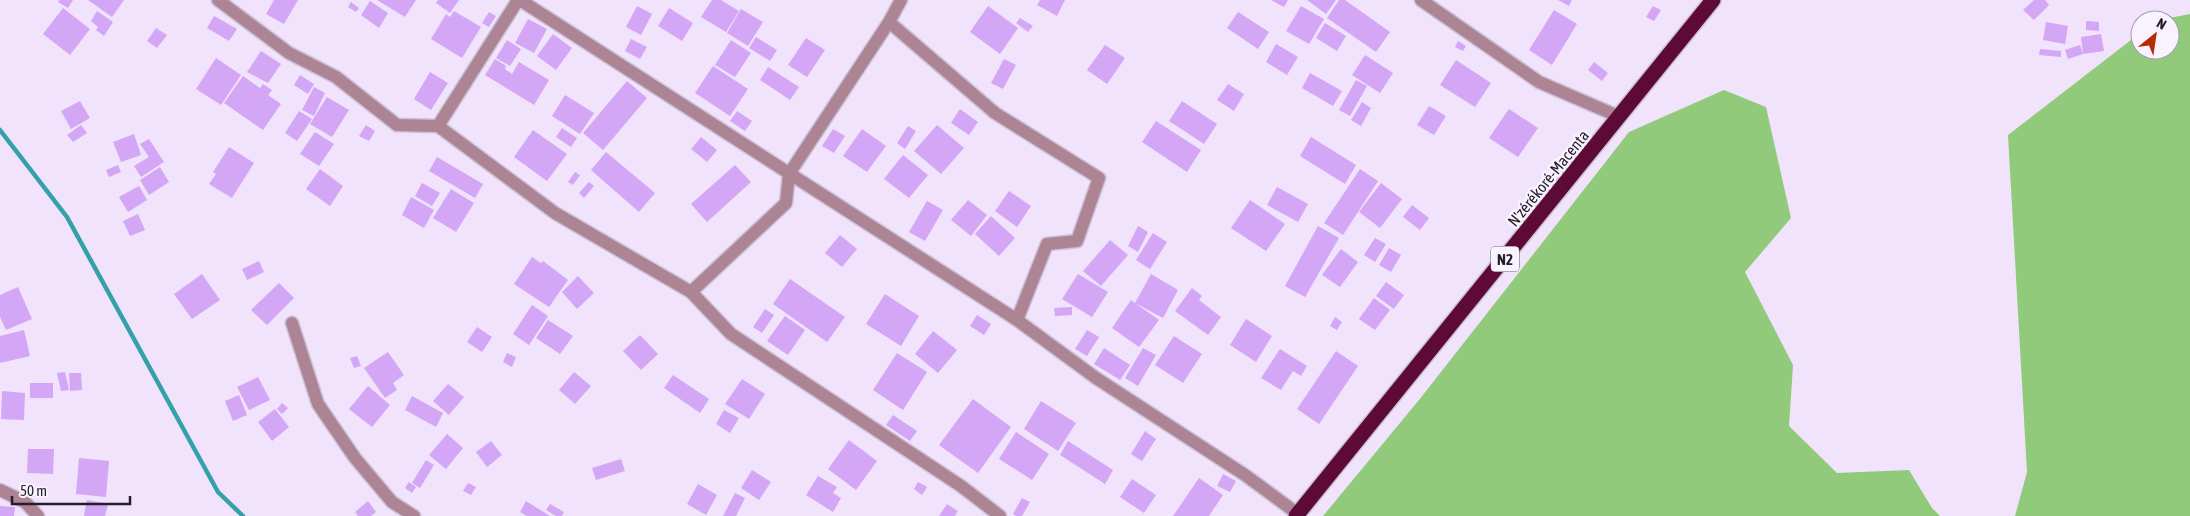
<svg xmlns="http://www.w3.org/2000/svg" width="2190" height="516" font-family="'Asap Condensed',sans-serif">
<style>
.forest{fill:#92ca7c}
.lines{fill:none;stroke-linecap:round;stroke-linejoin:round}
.stream{stroke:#34a1aa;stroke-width:4.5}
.building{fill:#d3a6f6}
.street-casing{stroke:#cbc0d5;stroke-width:15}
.highway-casing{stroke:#cbc0d5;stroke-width:18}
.street{stroke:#ad8493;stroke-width:12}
.highway{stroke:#5e0a36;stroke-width:15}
.labels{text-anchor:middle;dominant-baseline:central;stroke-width:5;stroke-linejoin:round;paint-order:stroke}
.shield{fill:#f9f3ff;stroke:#645e69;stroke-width:1}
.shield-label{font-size:15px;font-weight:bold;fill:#241e29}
.street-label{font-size:16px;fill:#241e29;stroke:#f9f3ff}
</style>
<rect width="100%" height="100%" fill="#f0e3fb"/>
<path class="forest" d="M2190,14V516H2015L2027,472L2008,135L2140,33V50H2170V20H2159Z
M1724,90L1766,107L1791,218L1745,272L1793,365L1789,426L1837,473L1909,470L1932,508L1940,516H1323L1419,400L1629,132Z"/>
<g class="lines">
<path class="stream" d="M0,130L67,217L218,492L243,516"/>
</g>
<path class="building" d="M59,0H73L68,8L58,2Z
M88,0H124L112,17Z
M274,0H298L284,24L266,14Z
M377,0H416L405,17Z
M438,0H459L450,13L436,3Z
M712,0H721L739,11L726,32L701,17Z
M1040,0H1065L1057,16L1037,5Z
M1271,0H1288L1284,7Z
M1307,0H1336L1326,14Z
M1339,0H1345L1390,32L1376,52L1327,18Z
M1558,0H1572L1569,6Z
M2034,0H2045L2049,5L2034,20L2023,10Z
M370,1L388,13L379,28L361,15Z
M351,2L359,8L356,12L348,7Z
M637,6L652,14L641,35L626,27Z
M988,6L1018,28L1000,54L970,32Z
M1301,6L1324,19L1309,44L1286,31Z
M1653,6L1661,10L1654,21L1646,17Z
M63,8L90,29L70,55L43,34Z
M669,8L693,23L682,41L658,26Z
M741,9L763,22L748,46L727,33Z
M1554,10L1577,24L1552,65L1529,50Z
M97,11L113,22L104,36L96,30L98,27L91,21Z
M454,11L481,27L462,58L431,39L446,14L450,17Z
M489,12L496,16L489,27L482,23Z
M1238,12L1269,32L1258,49L1227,28Z
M214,16L237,29L229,41L207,28Z
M1020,18L1033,26L1028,32L1016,23Z
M528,19L547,29L534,53L515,43Z
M2086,21L2099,22V31L2086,30Z
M2046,22L2068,26L2065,44L2043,40Z
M1325,23L1346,36L1337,51L1316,38Z
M156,28L167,35L157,48L147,41Z
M553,34L572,48L556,70L537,56Z
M2101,34L2104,51L2083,54L2081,37Z
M756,37L777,50L770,61L749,48Z
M806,38L825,50L807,77L788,65Z
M631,39L647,47L640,59L625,51Z
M507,40L521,49L510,66L496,58Z
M731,40L751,53L735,77L715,65Z
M1458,41L1466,46L1463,51L1455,47Z
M1276,44L1298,57L1287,75L1266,62Z
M1105,45L1125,58L1107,84L1087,70Z
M2080,45L2083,54L2068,59L2065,50Z
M2040,49L2061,51V57L2039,55Z
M261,51L281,64L268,83L247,72Z
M1365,55L1393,73L1380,93L1352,75Z
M216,58L241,75L221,105L196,89Z
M495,59L506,66L505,69L512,74L519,62L549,80L534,105L485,75Z
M1004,59L1016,65L1003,89L991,83Z
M1456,60L1491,83L1475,107L1440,85Z
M1594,62L1608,73L1602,81L1588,70Z
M713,66L748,89L730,116L695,93Z
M768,67L799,87L790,100L760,80Z
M430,72L448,83L431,110L414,99Z
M1310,73L1342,91L1333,106L1302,88Z
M300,75L314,84L308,94L294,85Z
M243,76L260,88L263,84L272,90L268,95L281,104L263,130L224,103Z
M1356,80L1367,86L1350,116L1339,110Z
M627,81L647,98L603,150L583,133Z
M1228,84L1244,94L1234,111L1217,100Z
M314,87L325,93L314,116L302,110Z
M565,95L594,113L580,134L552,116Z
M327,97L349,110L332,137L310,124Z
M80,101L90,118L71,129L61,111Z
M1182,101L1217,124L1204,144L1169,121Z
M1362,102L1371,108L1361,126L1351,120Z
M1429,106L1446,116L1434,135L1417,125Z
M960,109L978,122L969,135L951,123Z
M1509,109L1538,128L1518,157L1489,138Z
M299,111L312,119L297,141L285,133Z
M737,111L752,121L745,131L730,121Z
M1156,121L1201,150L1187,172L1142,142Z
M81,125L87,133L73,142L67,135Z
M366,125L375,131L369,141L359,136Z
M937,125L964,148L941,174L914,151Z
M908,126L916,131L905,149L897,143Z
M562,128L577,138L571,147L556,137Z
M833,129L845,136L834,153L822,146Z
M862,129L886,146L867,172L843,156Z
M533,130L567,154L547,181L514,157Z
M315,132L334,144L319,166L300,154Z
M134,134L141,155L121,162L113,142Z
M701,137L717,150L707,162L691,149Z
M1311,137L1356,165L1345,184L1300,156Z
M149,139L164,162L141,177L134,166L149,157L140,144Z
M229,147L254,163L232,198L209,184L216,174L213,172Z
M606,152L655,193L639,212L591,170Z
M903,155L928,175L909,198L884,179Z
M437,157L483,184L475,198L429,171Z
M118,165L121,172L109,177L106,170Z
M735,165L751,182L707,222L691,204Z
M160,167L169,182L149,195L140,180Z
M320,169L343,186L330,206L306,189Z
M1360,169L1378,181L1343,235L1324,223Z
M575,172L580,175L573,185L568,182Z
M589,182L594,186L584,198L579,193Z
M422,183L440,193L432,206L415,196Z
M1381,183L1402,199L1380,228L1359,212Z
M139,186L147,200L128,212L119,197Z
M1277,187L1308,204L1298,222L1267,205Z
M451,189L474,203L456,232L433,218Z
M1009,191L1031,206L1017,227L995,211Z
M411,197L434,210L424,228L402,215Z
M968,200L987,215L971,236L951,220Z
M1250,200L1285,224L1266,251L1231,228Z
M927,201L943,210L925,241L909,232Z
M1412,205L1429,218L1420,230L1403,217Z
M138,214L145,230L130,236L123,221Z
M991,216L1015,238L999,256L975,234Z
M1138,226L1148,232L1138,252L1128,246Z
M1318,226L1339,238L1305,297L1285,286Z
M1153,233L1167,242L1150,269L1136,260Z
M840,235L857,249L842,267L825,253Z
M1375,238L1386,244L1375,262L1364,255Z
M1110,240L1128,255L1101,286L1083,271Z
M1389,248L1401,255L1391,272L1379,265Z
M1341,249L1358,262L1340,287L1322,275Z
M532,257L541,263L543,261L568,280L549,307L514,284Z
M259,261L264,272L247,280L242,269Z
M202,274L220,300L192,319L174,294Z
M1078,274L1108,292L1092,317L1062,299Z
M1151,274L1178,290L1163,318L1135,303L1159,320L1139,347L1112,328L1131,300L1135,303Z
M578,276L594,293L577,309L562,292Z
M790,279L845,317L827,342L773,304Z
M1386,282L1404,295L1394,309L1376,296Z
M279,283L294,298L267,325L251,310Z
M18,287L32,319L6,330L0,317V295Z
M1192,288L1202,296L1199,300L1221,317L1208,335L1175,311Z
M885,294L919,316L901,346L866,324Z
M1374,298L1390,310L1375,330L1359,319Z
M532,305L548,316L529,345L513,334Z
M1072,307V315L1055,316L1054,308Z
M765,309L774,315L762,333L753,327Z
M977,315L991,324L984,335L970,326Z
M785,316L805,330L788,355L767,341Z
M1335,317L1342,322L1337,330L1330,326Z
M1246,319L1272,336L1256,362L1230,345Z
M548,320L573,336L560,354L536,338Z
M477,327L492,337L482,352L467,342Z
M24,330L30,356L0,363V336Z
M1087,330L1099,337L1087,356L1075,349Z
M933,331L957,350L938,373L915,354Z
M640,335L658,354L641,370L623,351Z
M1174,336L1202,354L1183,383L1155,365Z
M1104,348L1130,365L1120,380L1094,364Z
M1143,348L1156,355L1138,386L1125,378Z
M1280,349L1307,366L1301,376L1293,371L1281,390L1261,378Z
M1336,351L1358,366L1319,424L1297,409Z
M388,352L404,375L393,383L397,390L385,398L364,368Z
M507,353L516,357L512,367L503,362Z
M897,353L927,372L903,410L873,390Z
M357,356L361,366L354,368L350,358Z
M65,372L69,390L61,391L57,373Z
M574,372L591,386L575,404L559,390Z
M69,373H81L82,390L70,391Z
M673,375L709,399L700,413L664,388Z
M258,377L270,400L249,410L237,387Z
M742,379L765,394L749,419L725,404Z
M30,383H53V398H30Z
M448,384L464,397L449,415L433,401Z
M368,386L390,405L372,427L349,409Z
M2,391L25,393L24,420L1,419Z
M239,395L247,415L233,421L225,401Z
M412,396L443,413L436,427L405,410Z
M973,399L1011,427L978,473L939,445Z
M1041,401L1076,423L1058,451L1024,429Z
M282,403L288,408L282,414L277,409Z
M275,409L289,427L272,441L258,422Z
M724,410L739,418L730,433L716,424Z
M893,415L917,431L910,441L886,425Z
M1145,431L1156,439L1142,461L1131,454Z
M1016,432L1049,454L1032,480L999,459Z
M447,434L463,448L446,469L429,455Z
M849,440L877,461L856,490L828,469Z
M491,441L502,455L487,467L476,452Z
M1068,441L1113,470L1105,484L1060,455Z
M28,449H54L53,474L27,473Z
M79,458L109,461L106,497L76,494Z
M621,459L625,471L596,480L592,468Z
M426,460L434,465L420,488L412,483Z
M752,470L771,482L759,500L741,488Z
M1223,474L1236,481L1230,492L1217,486Z
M818,476L837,487L833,493L841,498L833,512L806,495Z
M1199,478L1223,495L1209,516H1173Z
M1132,479L1156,495L1144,513L1120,497Z
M409,482L416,487L412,493L405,488Z
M918,482L927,487L922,495L914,489Z
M468,483L476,487L471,495L463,491Z
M698,484L717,495L706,515L687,504Z
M735,493L745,498L736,516H723Z
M1022,498L1030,502L1022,516H1016L1013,514Z
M87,500L108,504L105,516H84Z
M368,501L376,512L371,516H358L355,512Z
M526,501L550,516H527L520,512Z
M550,504L564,512L562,516H556L546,510Z
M947,504L958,511L955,516H939Z
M0,506L15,507L14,516H0Z"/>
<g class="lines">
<defs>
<path id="street" d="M218,0L289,53L336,77L397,125L438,126
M518,0L438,126L555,213L691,292L731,334L961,486L1000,516
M520,0L1017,320L1096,378L1245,475L1298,514
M1421,0L1539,82L1620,117
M889,22L995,113L1099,178L1077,241L1047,244L1017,320
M691,292L786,203L789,174L889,22L901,0
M292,323L318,404L355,458L392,502L414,516
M0,490L25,502L38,516"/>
<path id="highway" d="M1296,516L1713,0"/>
</defs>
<use href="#street" class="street-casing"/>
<use href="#highway" class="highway-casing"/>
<use href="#street" class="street"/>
<use href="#highway" class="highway"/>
</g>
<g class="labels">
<rect class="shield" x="1491" y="246.5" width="28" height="25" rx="4"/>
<g class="shield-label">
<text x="1505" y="259">N2</text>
</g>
<g class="street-label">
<text transform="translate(1548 178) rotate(-51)">N'zérékoré-Macenta</text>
</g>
</g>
<g transform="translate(2155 35) rotate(30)"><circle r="24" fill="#f9f3ff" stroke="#a49ea9"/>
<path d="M0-4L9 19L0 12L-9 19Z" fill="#b62c01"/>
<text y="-8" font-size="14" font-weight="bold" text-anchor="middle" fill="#241e29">N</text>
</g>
<path d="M12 496v8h118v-8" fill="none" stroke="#241e29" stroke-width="2.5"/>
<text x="20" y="496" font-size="15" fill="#241e29" stroke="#f9f3ff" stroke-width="4" paint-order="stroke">50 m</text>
</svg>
